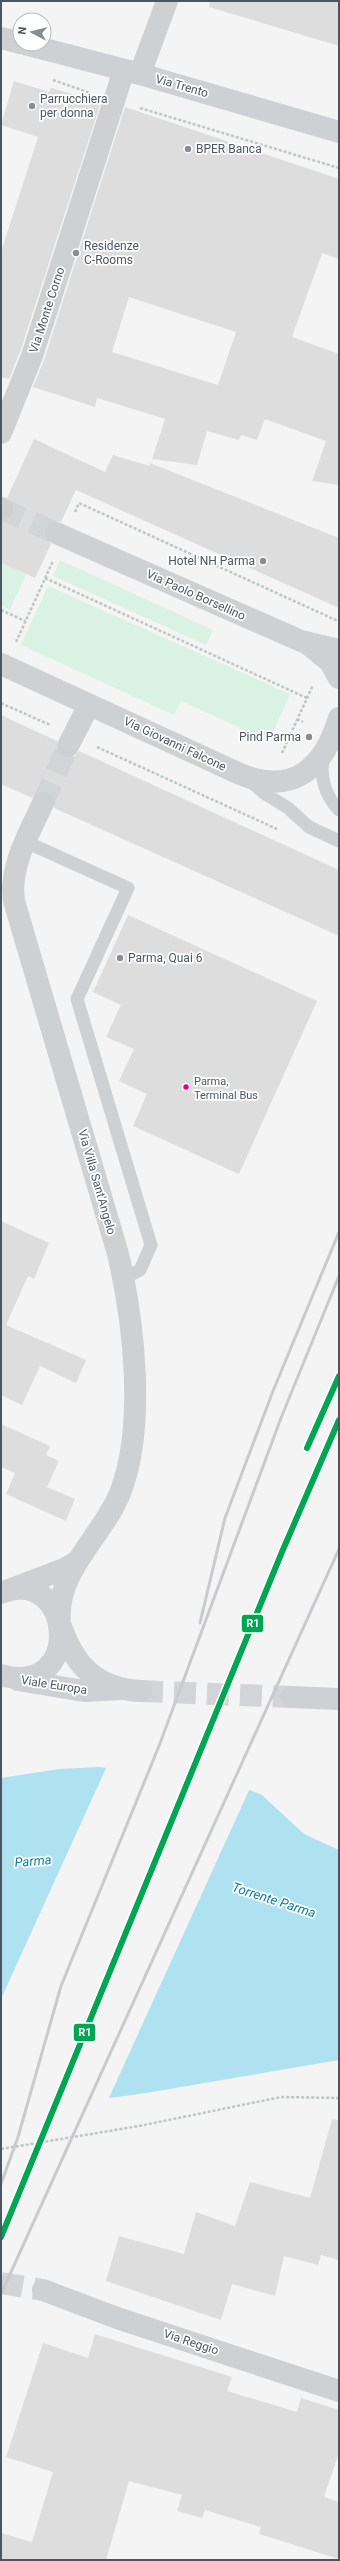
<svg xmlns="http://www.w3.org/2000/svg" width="340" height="2561" font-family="Roboto,sans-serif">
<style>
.green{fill:#d9f2e3}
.water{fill:#aee2f0}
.pier{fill:#f4f4f4}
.building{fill:#ddddde;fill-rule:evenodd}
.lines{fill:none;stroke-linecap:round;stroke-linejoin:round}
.street-tunnel{stroke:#d2d4d7;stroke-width:22;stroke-dasharray:22 11;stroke-linecap:butt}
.secondary-tunnel{stroke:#d2d4d7;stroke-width:22;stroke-dasharray:22 11;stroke-linecap:butt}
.path{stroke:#bcc7c4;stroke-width:2.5;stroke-dasharray:3 2;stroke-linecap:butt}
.lane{stroke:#ced0d2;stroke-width:13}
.street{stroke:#ced0d2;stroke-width:22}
.secondary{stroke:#ced0d4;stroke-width:22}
.rail{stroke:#c9cacc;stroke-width:3}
.rail-1-casing{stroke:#fff;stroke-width:9}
.rail-1{stroke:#00a651;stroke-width:6}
.poi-dot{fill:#868d94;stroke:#fff;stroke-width:1.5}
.bus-dot{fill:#e5007d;stroke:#fff;stroke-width:1.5}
.labels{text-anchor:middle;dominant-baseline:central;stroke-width:3.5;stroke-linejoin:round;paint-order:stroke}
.bus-label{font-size:11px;fill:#4a5661;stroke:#fff;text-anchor:start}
.street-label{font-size:12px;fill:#4a5661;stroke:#fff}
.poi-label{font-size:12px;fill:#4a5661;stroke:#fff;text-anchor:start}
.water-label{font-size:13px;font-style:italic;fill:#0c7c9b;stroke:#fff}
.line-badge{stroke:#fff;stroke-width:1.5}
.badge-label{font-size:11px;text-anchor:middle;font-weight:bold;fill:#fff}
</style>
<rect width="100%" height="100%" fill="#f4f4f4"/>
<path class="green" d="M60,560L213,630L206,645L53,576Z
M1,563L26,574L10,610L1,606Z
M48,586L290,694L269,741L181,701L174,715L21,645Z"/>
<path class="water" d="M99,1767L229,1782L262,1795L304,1834L339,1850V2060L146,2093L1,2113V1778L59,1769Z"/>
<path class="pier" d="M107,1766L195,1774L229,1780L250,1788L108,2100L1,2115V1999Z"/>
<path class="building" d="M210,1H339V46L209,7Z
M14,81L49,92L51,88L101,102L20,352L9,379L1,377V252L38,137L1,125Z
M125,107L339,179V259L322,253L292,337L339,354V485L312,481L326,441L265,419L257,440L241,435L239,440L207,431L197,465L152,459L165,419L97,398L95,407L33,387L44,360ZM129,297L236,332L218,385L112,352Z
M34,439L105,472L113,455L150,466V463L339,538V608L76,490L61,522L54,521L45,528L44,535L51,544L35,578L1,563V521L11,518L14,513V505L7,498Z
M1,715L57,741V752L63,757H74L79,751L339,870V936L54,808L53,796L48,792L36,793L32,798L1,784Z
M128,915L317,1001L239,1174L133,1126L147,1094L119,1081L134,1049L106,1037L121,1005L93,992Z
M1,1221L49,1243L34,1279L28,1276L6,1325L86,1360L76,1383L40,1366L22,1405L1,1395Z
M1,1424L50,1446L46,1455L59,1461L47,1487L75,1499L66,1521L6,1494L15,1473L1,1467Z
M332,2119L339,2120V2260L321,2255L318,2265L284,2256L275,2296L232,2284L221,2320L106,2281L119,2236L184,2254L196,2212L235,2226L250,2182L310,2198Z
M95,2334L232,2377L227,2391L297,2412L301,2398L339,2410V2453L324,2497L339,2502V2559L259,2534L261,2527L205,2510L202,2518L177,2511L182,2495L129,2481L106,2560H1V2533L32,2542L53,2472L6,2457L43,2343L88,2358Z"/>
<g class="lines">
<path class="street-tunnel" d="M2,509L56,533
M43,803L68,746
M1,2283L43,2290"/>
<path class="secondary-tunnel" d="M141,1691L291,1697"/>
<path class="path" d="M53,80L90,93
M140,108L339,168
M75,512L79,503L338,621
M45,578L307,698
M1,610L25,621
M16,642L53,561
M1,703L50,725
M297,719L303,722
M97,747L277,829
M282,753L313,685
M1,2149L139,2126L281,2097L339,2098"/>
<path class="lane" d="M325,754C318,773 325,796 339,810
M249,780L264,793L288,808L309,827L339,841
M26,842L128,888L77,999L151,1245L140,1270L123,1279"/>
<path class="street" d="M140,74L167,1
M1,433L32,356L124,70
M1,508L2,509
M56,533L301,641L339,650
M309,645L330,662L339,678
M1,664L240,774C293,796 324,768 339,718
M68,746L89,705
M43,803C29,834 9,866 14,901L118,1254C134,1322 146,1427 120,1493C103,1536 56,1571 60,1620
M6,1591L64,1569L78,1561
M43,2290L117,2318L339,2391"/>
<path class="secondary" d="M1,38L20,43
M25,44L140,74L339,132
M1,1593C74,1564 85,1699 1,1675
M62,1629C76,1668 99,1689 141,1691
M18,1680L84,1691L122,1689
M291,1697L339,1699"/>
<path class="rail" d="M200,1623L225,1518L273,1391L339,1232
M1,2184L18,2137L61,1986L159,1746L281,1418L339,1276
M1,2294L339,1549"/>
<defs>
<path id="rail-1" d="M307,1448L339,1376
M1,2237L282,1552L339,1420"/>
</defs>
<use href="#rail-1" class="rail-1-casing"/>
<use href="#rail-1" class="rail-1"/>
</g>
<g class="poi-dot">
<circle cx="32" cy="106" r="4"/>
<circle cx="188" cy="149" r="4"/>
<circle cx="76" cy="253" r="4"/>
<circle cx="263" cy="561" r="4"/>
<circle cx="309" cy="737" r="4"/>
<circle cx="120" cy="958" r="4"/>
</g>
<circle class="bus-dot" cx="186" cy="1087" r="3.5"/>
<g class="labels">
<g class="bus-label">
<text x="194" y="1081">Parma,<tspan x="194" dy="14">Terminal Bus</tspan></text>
</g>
<g class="street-label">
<text transform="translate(182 86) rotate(16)">Via Trento</text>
<text transform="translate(47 310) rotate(-72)">Via Monte Corno</text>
<text transform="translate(196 595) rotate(24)">Via Paolo Borsellino</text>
<text transform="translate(175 744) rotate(25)">Via Giovanni Falcone</text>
<text transform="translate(97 1182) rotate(74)">Via Villa Sant'Angelo</text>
<text transform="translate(54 1685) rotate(9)">Viale Europa</text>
<text transform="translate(191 2342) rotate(18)">Via Reggio</text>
</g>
<g class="poi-label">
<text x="40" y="99">Parrucchiera<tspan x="40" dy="14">per donna</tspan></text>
<text x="196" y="149">BPER Banca</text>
<text x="84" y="246">Residenze<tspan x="84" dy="14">C-Rooms</tspan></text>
<text x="255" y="561" text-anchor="end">Hotel NH Parma</text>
<text x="301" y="737" text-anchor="end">Pind Parma</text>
<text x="128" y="958">Parma, Quai 6</text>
</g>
<g class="water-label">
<text transform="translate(33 1861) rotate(-5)">Parma</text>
<text transform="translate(274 1900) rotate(18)">Torrente Parma</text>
</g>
</g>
<g class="line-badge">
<rect x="241" y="1614" width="23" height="19" rx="4" fill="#00a651"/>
<rect x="73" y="2023" width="23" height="19" rx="4" fill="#00a651"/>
</g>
<g class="badge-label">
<text x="253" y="1627">R1</text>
<text x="85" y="2036">R1</text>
</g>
<rect width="340" height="2561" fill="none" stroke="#4a5661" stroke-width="4"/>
<g transform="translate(32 32) rotate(277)"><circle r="19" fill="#ffffff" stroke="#b7bbc0"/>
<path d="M0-3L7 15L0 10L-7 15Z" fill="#868d94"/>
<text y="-6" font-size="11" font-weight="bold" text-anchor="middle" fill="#4a5661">N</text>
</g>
</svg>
